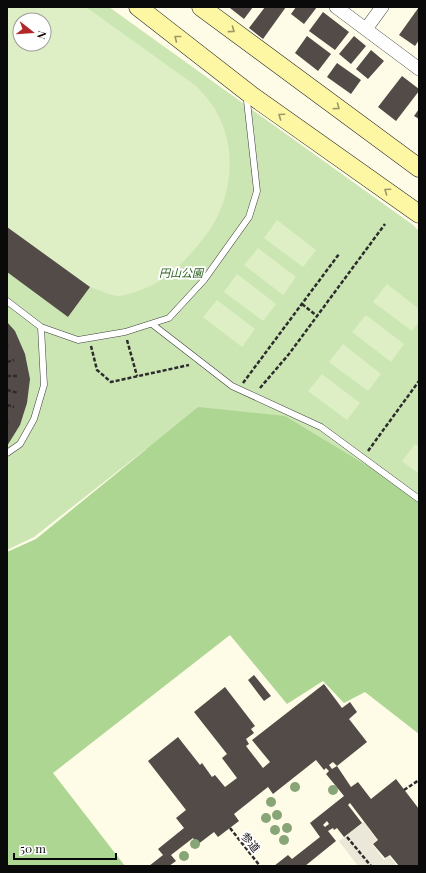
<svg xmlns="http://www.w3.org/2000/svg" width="426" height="873" font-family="'Playfair Display','Noto Sans JP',serif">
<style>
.green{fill:#cbe6b3;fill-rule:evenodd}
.forest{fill:#aed693}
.pitch{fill:#deeec5;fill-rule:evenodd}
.plaza{fill:#ece8d9}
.building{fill:#524b47;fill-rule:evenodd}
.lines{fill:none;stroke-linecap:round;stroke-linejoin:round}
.lane-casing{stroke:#3d3d3d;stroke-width:7}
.street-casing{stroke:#3d3d3d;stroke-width:14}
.secondary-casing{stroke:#2c2c2c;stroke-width:19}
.path{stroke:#2c2c2c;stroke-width:2.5;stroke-dasharray:4 2;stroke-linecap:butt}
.lane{stroke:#fff;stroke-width:6}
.street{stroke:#fff;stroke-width:13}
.secondary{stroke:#fdf7a4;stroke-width:18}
.tree{fill:#88a578}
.oneway{stroke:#9c9866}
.labels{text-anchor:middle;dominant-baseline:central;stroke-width:4;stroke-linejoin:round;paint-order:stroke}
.park-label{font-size:11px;font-style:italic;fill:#285e1d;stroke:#fff}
.street-label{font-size:11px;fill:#0a0a0a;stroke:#fff}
</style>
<rect width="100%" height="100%" fill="#fefbe7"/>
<path class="green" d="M7,7H109L413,225L419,231V514L146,449L34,537L7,550ZM20,20H44V44H20Z"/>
<path class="forest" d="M198,407L285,416L419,497V734L365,692L344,703L323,681L287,704L230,635L53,773L125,866H7V552L36,539Z"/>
<path class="pitch" d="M7,7H86L196,86C201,91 206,96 210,102C236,136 235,186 214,223C205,238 193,252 180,265C165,280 148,289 128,294C125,295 121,296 119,296C111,296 97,289 90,287L68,317L7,272ZM20,20H44V44H20Z
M277,220L316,250L303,267L264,238Z
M258,248L296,277L283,295L244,265Z
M237,274L276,304L263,321L224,292Z
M387,284L419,309V322L412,331L373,302Z
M217,300L255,329L242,347L203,317Z
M366,315L404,344L391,362L352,332Z
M343,344L381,374L368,391L329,362Z
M322,374L360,403L347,420L308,391Z
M415,444L419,447V474L402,461Z"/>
<path class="plaza" d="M364,822L377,840L372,844L384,860L389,856L397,866H358L339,841Z"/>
<path class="building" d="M231,7H253L244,19L230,8Z
M265,7H286L263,39L249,28Z
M296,7H317L304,24L291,14Z
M419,7V40L415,46L399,35Z
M323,12L349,32L335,50L309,31Z
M307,36L331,54L318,71L295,53Z
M354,36L366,46L351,64L339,54Z
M371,50L384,61L368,79L356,69Z
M337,63L361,80L351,94L327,77Z
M402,76L419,89V91L396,121L378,107Z
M419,109V119L414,116Z
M7,227L90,287L68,317L7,272Z
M7,322L15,331L25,354L30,379L27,403L20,425L7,446Z
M254,675L271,696L264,701L248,680Z
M324,684L342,708L350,702L357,712L349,719L367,742L337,766L333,762L329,765L332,769L337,766L351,787L358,782L371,799L396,779L419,809V866H399L390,855L385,858L373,844L378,840L350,803L348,805L362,823L344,837L337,828L334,830L333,828L328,831L336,841L305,866H274L288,855L292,859L320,837L310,823L344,796L326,774L329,771L326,768L324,770L316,760L273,794L268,787L234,814L239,821L218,837L214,832L197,845L193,838L171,855L176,861L169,866H149L163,855L158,849L184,828L176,818L186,810L148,761L178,737L200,765L202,763L212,777L215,775L225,787L237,778L222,758L227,754L194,712L225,687L255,726L251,729L254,733L246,739L249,744L246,746L263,768L270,762L252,740ZM327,821L329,824L325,827L323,825Z"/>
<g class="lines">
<defs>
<path id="lane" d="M7,301L41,327L78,340L125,332L169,318L204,280L249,217L257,191L247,101L250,96
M152,324L232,386L321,427L419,499
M7,453L20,444L34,419L44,385L41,327"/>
<path id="street" d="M336,7L419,69
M366,29L382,7"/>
<path id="secondary" d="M138,7L251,95L419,214
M201,7L419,168"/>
</defs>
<use href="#lane" class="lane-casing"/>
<use href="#street" class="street-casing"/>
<use href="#secondary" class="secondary-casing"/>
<path class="path" d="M302,304L317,316
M127,340L137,376
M7,346L8,345
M91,346L97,370L111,382L189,365
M7,362L14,360
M7,376H17
M243,383L339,254
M260,388L289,354L385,224
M7,390L18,393
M7,405L14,407
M7,422L8,423
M368,451L419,381
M404,790L419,780
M230,828L260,866
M347,837L371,866"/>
<use href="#lane" class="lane"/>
<use href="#street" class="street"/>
<use href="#secondary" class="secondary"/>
</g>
<g class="tree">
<circle cx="295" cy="787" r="5"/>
<circle cx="333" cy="790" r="5"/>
<circle cx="271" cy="802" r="5"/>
<circle cx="277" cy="815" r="5"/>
<circle cx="266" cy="818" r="5"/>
<circle cx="287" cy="828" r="5"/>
<circle cx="275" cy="830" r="5"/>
<circle cx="284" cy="840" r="5"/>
<circle cx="195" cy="844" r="5"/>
<circle cx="184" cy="856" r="5"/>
</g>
<defs><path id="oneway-chevron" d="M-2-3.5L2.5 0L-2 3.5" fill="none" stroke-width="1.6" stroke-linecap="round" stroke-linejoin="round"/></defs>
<g class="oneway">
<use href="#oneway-chevron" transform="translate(232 30) rotate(36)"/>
<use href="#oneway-chevron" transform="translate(177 38) rotate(-142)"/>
<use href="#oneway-chevron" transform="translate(337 107) rotate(36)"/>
<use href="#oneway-chevron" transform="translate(281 116) rotate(-145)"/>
<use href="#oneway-chevron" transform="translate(387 191) rotate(-145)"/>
</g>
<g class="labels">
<g class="park-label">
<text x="181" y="272">円山公園</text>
</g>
<g class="street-label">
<text transform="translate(251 842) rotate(51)">参道</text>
</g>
</g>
<rect width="426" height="873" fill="none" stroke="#0a0a0a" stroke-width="16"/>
<g transform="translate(32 32) rotate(107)"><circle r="19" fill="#ffffff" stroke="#9d9d9d"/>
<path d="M0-3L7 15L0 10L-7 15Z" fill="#b42728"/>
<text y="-6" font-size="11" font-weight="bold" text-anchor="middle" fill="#0a0a0a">N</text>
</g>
<path d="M14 853v6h102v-6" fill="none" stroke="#0a0a0a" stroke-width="2"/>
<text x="20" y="853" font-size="12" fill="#0a0a0a" stroke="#ffffff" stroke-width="3" paint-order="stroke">50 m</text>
</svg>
